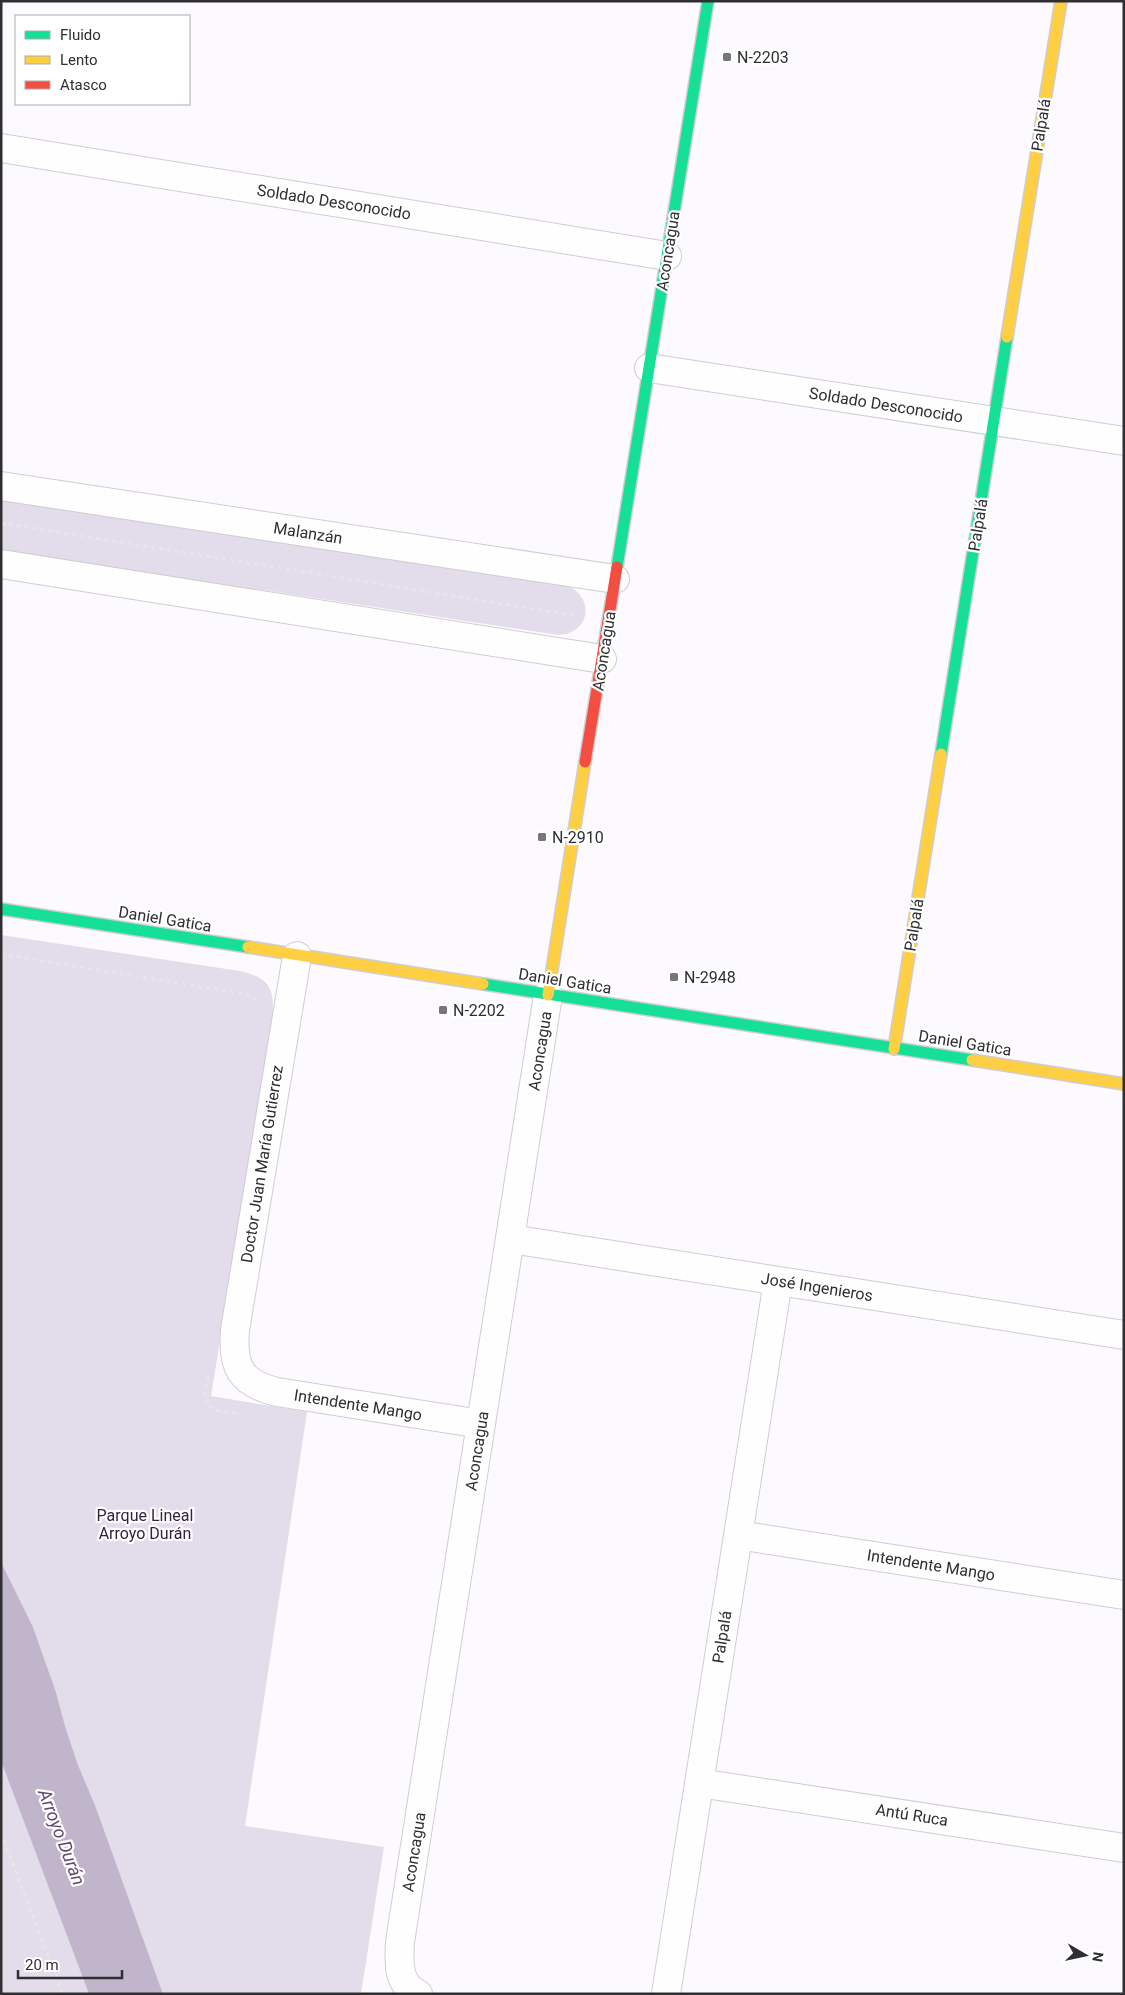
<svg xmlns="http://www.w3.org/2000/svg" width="1125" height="1995" font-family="Roboto,sans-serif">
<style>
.green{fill:#e3dcea}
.water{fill:#c0b5ca}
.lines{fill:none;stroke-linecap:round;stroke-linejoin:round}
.street-casing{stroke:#cfcdd0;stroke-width:30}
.fast-casing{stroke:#cfcdd0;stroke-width:14}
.slow-casing{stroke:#cfcdd0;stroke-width:14}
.jam-casing{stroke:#cfcdd0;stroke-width:14}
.path{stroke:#e6e6e6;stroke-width:3;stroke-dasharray:4 4;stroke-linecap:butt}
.street{stroke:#fffeff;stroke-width:28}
.fast{stroke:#16e098;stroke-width:11}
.slow{stroke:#ffcf43;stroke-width:11}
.jam{stroke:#f24e42;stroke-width:11}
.poi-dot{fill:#777578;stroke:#fff;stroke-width:2}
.labels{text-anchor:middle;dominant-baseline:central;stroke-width:4.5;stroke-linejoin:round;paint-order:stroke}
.poi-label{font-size:16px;fill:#2f2e30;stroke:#fff;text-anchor:start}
.street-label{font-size:16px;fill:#2f2e30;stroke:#fff}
.park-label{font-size:16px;fill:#362046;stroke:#fff}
.water-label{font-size:18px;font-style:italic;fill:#604973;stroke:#fff}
</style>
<rect width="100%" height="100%" fill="#fcfafe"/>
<path class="green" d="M1,498L566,585C596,597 590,634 558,635L1,550Z
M1,935L240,971C270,978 274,988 273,1018L211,1396L307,1412L245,1826L384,1847L361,1994H163L95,1805L78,1765L65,1726L56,1692L33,1627L1,1562Z
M1,1761L89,1994H1Z"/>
<path class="water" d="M1,1562L33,1627L56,1692L65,1726L78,1765L95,1805L163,1994H89L1,1761Z"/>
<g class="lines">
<defs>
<path id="street" d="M1,148L667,256
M649,368L1124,441
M1,486L615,579
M1,564L602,659
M297,956L235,1330C232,1367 240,1383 277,1392L481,1424
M511,1239L1124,1335
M738,1535L1124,1595
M699,1783L1124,1848
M418,1994C397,1984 399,1962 400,1942L548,995
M666,1994L778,1281"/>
<path id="fast" d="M617,567L708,1
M941,754L1007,337
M1,909L248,947
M483,984L972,1060"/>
<path id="slow" d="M1007,337L1061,1
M248,947L483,984
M548,995L585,762
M894,1049L941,754
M972,1060L1124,1084"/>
<path id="jam" d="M585,762L617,567"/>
</defs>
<use href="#street" class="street-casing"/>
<use href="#fast" class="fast-casing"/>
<use href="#slow" class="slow-casing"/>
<use href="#jam" class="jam-casing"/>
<path class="path" d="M1,523L578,616
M1,954L245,994L259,1000
M208,1376L204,1396L213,1410L240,1414
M1,1833L63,1994"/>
<use href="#street" class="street"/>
<use href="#fast" class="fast"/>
<use href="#slow" class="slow"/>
<use href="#jam" class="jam"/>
</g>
<g class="poi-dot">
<rect x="722" y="52" width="10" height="10" rx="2.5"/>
<rect x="537" y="832" width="10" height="10" rx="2.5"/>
<rect x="669" y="972" width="10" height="10" rx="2.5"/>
<rect x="438" y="1005" width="10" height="10" rx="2.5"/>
</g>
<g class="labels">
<g class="poi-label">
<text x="737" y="57">N-2203</text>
<text x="552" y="837">N-2910</text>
<text x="684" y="977">N-2948</text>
<text x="453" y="1010">N-2202</text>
</g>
<g class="street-label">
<text transform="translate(1041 125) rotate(-81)">Palpalá</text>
<text transform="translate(334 202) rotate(9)">Soldado Desconocido</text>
<text transform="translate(668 251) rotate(-81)">Aconcagua</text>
<text transform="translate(886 405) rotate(9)">Soldado Desconocido</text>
<text transform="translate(978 525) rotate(-81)">Palpalá</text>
<text transform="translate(308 533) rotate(9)">Malanzán</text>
<text transform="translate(604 651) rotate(-81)">Aconcagua</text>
<text transform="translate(165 919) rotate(9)">Daniel Gatica</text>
<text transform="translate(914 925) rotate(-81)">Palpalá</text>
<text transform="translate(565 981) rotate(9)">Daniel Gatica</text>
<text transform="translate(965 1043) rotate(9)">Daniel Gatica</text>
<text transform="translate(540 1051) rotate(-81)">Aconcagua</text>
<text transform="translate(262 1164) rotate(-81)">Doctor Juan María Gutierrez</text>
<text transform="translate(817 1287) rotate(9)">José Ingenieros</text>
<text transform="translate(358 1405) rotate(9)">Intendente Mango</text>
<text transform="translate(477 1451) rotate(-81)">Aconcagua</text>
<text transform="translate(931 1565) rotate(9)">Intendente Mango</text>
<text transform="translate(722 1637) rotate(-81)">Palpalá</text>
<text transform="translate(912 1815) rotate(9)">Antú Ruca</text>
<text transform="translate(414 1852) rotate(-81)">Aconcagua</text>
</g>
<g class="park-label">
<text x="145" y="1515">Parque Lineal<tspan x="145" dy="18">Arroyo Durán</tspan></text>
</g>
<g class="water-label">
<text transform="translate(62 1837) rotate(69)">Arroyo Durán</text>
</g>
</g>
<rect width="1125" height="1995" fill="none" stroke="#2f2e30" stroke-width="5"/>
<rect x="15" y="15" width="175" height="90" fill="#ffffff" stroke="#acabac"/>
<rect x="25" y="31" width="25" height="8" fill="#16e098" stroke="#acabac"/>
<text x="60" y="40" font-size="15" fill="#2f2e30">Fluido</text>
<rect x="25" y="56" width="25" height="8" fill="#ffcf43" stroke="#acabac"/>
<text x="60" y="65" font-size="15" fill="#2f2e30">Lento</text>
<rect x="25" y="81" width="25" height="8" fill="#f24e42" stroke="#acabac"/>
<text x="60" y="90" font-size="15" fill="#2f2e30">Atasco</text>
<g transform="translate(1085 1955) rotate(99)" stroke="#ffffff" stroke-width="4" paint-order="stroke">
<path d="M0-4L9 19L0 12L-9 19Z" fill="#2f2e30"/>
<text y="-8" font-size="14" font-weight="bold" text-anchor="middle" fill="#2f2e30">N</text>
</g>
<path d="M18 1970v8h104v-8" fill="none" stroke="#2f2e30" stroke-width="2.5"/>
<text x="25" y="1970" font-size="15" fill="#2f2e30" stroke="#ffffff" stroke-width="4" paint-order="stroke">20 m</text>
</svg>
